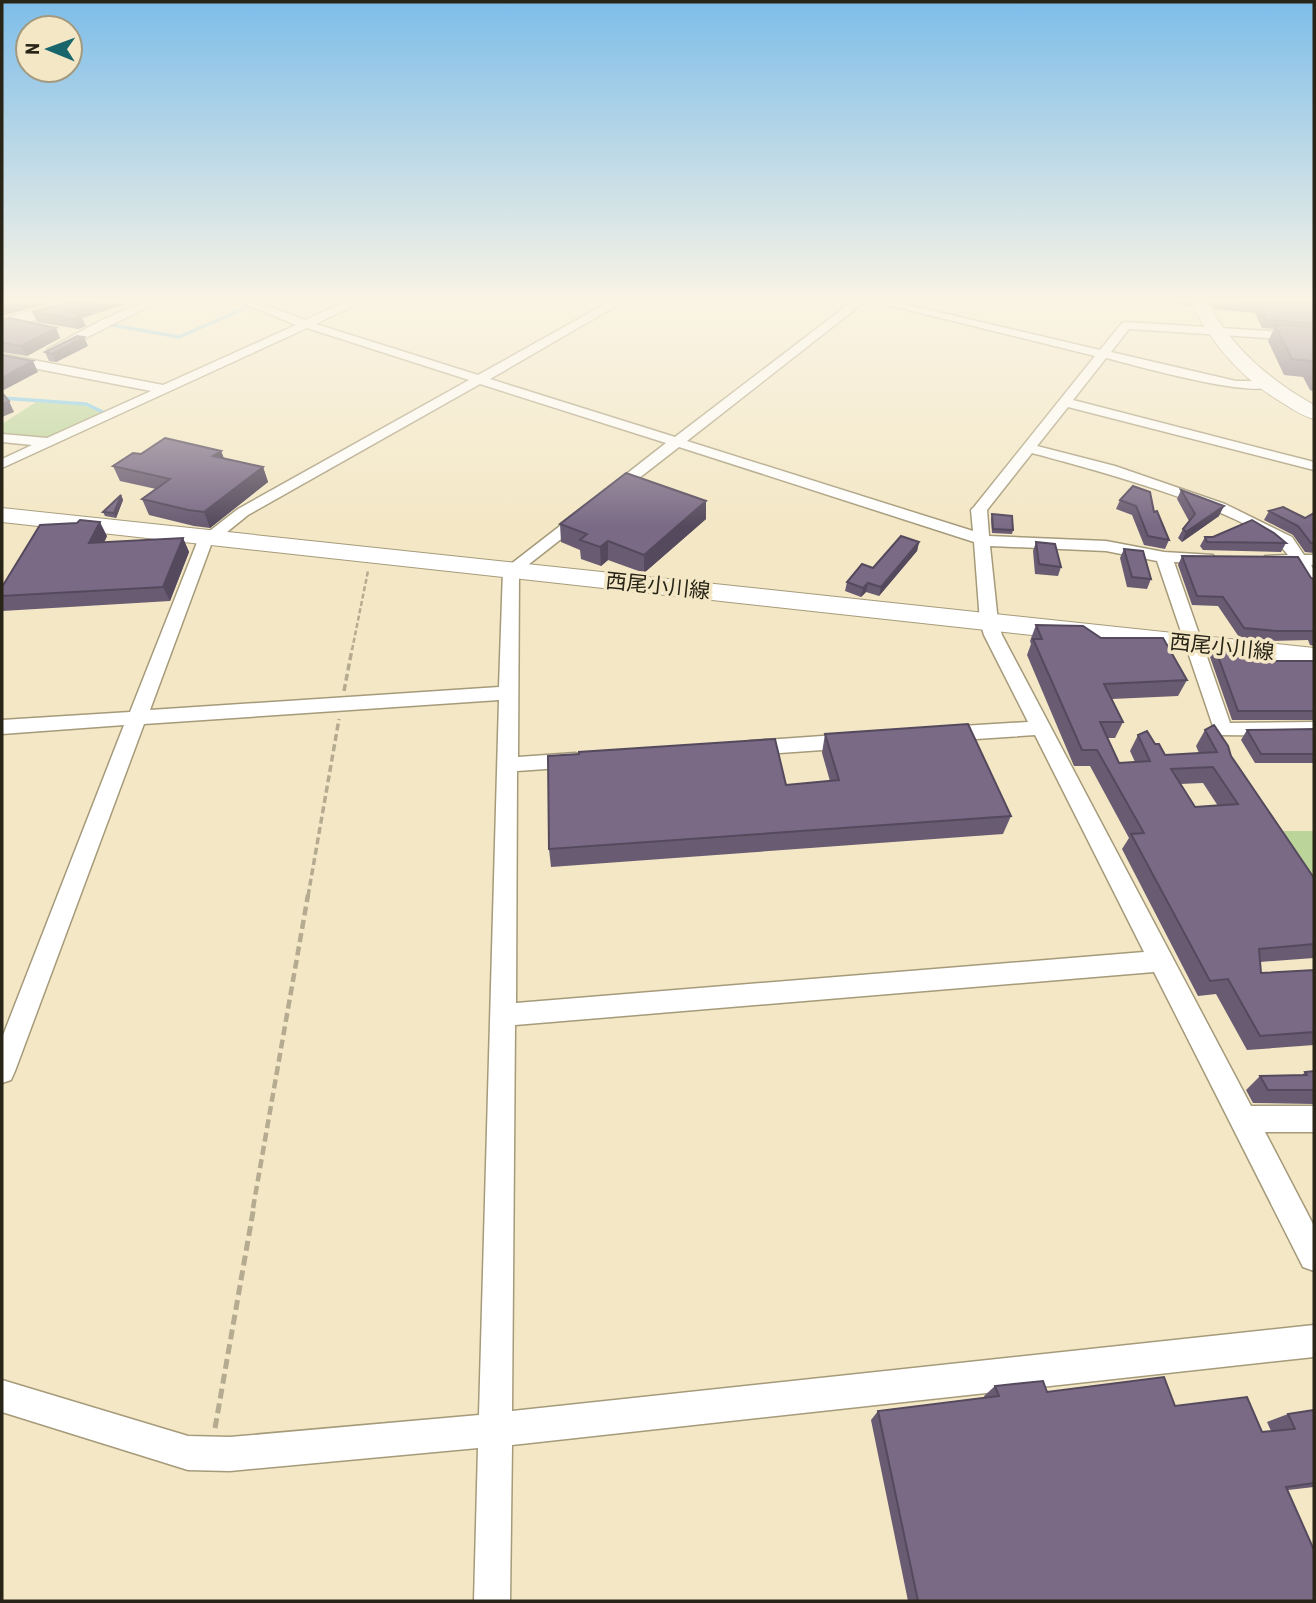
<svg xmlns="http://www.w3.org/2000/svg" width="1316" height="1603" font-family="'Roboto Condensed','Noto Sans JP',sans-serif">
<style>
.green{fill:#bad499}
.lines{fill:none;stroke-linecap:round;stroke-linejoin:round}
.stream{stroke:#7ccaeb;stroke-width:3.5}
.street-casing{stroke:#a59a7a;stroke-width:3}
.secondary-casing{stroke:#a59a7a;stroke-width:2}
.path-far3{stroke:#b5ab90;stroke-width:2.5;stroke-dasharray:5 2.5;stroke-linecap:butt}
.path-far2{stroke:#b5ab90;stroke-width:3.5;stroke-dasharray:7 3.5;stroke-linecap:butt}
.path-far1{stroke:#b5ab90;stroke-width:4.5;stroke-dasharray:9 4.5;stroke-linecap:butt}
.path{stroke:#b5ab90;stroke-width:5;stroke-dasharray:10 5;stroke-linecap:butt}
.street{fill:#fff;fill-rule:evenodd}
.secondary{fill:#fff;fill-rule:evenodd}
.wall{fill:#695b72;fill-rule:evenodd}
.shaded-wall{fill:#554a5d}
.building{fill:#7a6a85;stroke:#554a5d;stroke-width:2;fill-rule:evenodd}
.labels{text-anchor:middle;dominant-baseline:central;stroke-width:7;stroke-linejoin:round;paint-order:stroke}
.far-street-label{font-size:21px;fill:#282417;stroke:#f3e7c5}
</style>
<rect width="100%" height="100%" fill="#f3e7c5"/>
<path class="green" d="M36,402L83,405L103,413L45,439L2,434V424Z
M1280,831H1314V882Z"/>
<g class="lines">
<path class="stream" d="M106,324L179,337L250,306
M2,398L86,404L105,413"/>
<defs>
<path id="street" d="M140,303H155L58,352L48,349L100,321Z
M243,303H259L305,320L343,303H358L316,324L478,375L607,303H621L490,379L675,437L850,303H863L687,441L973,531L971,510L974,507L1095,356L880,303H900L1100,350L1122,323L1126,322L1314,334V341L1129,329L1111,352L1236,381H1268L1274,385C1256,400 1134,365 1106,358L1073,400L1314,462V470L1068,407L1037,446L1115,466L1225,504L1292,537L1304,555H1314V565H1311L1314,570V587L1308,586L1294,564L1265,562L1263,559L1265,556L1288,555C1260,513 1084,467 1032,453L987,510L989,536L1106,541L1164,552L1213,555L1215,558L1207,563L1174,562L1230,723L1314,722V736L1216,735L1157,561L1106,551L990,546L998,622L1002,635L1251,1106H1314V1132H1265L1314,1226V1271L1303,1267L1154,972L515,1025L512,1411L1314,1325V1357L512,1445L510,1601H474L478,1448L230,1471L188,1470L2,1412V1380L188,1436L230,1437L479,1415L499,700L144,724L15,1071L11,1080L2,1083V1038L124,725L2,734V720L130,712L198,540L238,509L469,380L307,328L2,468V459L32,445L2,442V434L47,438L151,391L2,362V354L163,385L296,325ZM480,384L666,443L606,490L604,493L606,496H616L679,447L974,542L980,622L984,635L1028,722L946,727L939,729L936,734L939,739L946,741L1035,735L1144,952L516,1003L517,771L575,767L582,765L585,760L582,755L575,753L518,757L519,572L588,518L591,515L583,510L578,512L503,570L499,687L150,710L211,545L248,515Z
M851,734L858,736L861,741L858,746L851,748L750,755L743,753L740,748L743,743L750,741Z"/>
<path id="secondary" d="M58,303H85L83,307L2,329V319Z
M1191,303H1207C1234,349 1268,379 1314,405V419C1302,416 1291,408 1281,402C1240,377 1213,345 1191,303Z
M2,508L1314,648V666L2,522Z"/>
</defs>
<use href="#street" class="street-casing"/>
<use href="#secondary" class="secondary-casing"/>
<path class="path-far3" d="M352,650L368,571"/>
<path class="path-far2" d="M344,691L352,649
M308,896L339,719"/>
<path class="path-far1" d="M253,1208L308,895"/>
<path class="path" d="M215,1428L254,1206"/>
<use href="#street" class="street"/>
<use href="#secondary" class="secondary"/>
</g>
<path class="wall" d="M1171,303H1191L1190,306Z
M1209,303H1314V392L1310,390L1303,377L1284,375L1268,341L1274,329L1262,328L1255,313L1214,309Z
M125,304L82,318L86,326L78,329L37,322L32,312Z
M2,320L56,328L60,338L27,356L2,352Z
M88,346L56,362L49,361L45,352Z
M221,451L224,459L263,467L268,482L210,528L194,526L149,515L142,499L156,489L120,481L113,466L141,454Z
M1181,490L1219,516L1182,542L1178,538L1183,529L1189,521L1177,499Z
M121,495L123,500L116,518L105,516L103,512Z
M1120,500L1154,512L1169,540L1165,549L1144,545L1132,515L1116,509Z
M1269,511L1305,518L1314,513V553L1305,552L1293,535L1264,520Z
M992,514L1013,530L1012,534L992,533L991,519Z
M706,519L644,573L608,560L601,566L581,559L580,550L561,542L560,524Z
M107,536L104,543L183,538L189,552L170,601L2,611V587Z
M1205,537H1213L1286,543L1281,552L1203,550L1200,546Z
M919,542L917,551L879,596L866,592L861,597L845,591L847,582Z
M1036,542L1061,567L1058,576L1035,574L1033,551Z
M1124,549L1151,579L1147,589L1127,587L1120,558Z
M1182,556L1314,579V646L1310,645L1308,640L1270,641L1239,637L1218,606L1192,605L1178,565Z
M1036,625L1101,638L1187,680L1178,696L1112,699L1123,722L1115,738H1107L1119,763L1135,762L1130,751L1138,735L1155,744L1165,755L1199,753L1196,746L1205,730L1231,756L1314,878V958L1260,962L1261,973L1314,970V1045L1247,1050L1216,994L1198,996L1122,849L1129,838L1090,766H1074L1027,655L1031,644L1030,641ZM1203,783L1218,806L1195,807L1180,784Z
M1215,648L1273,661H1314V720H1232L1210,657Z
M1314,729V763H1255L1241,740L1247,730Z
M825,734L1011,816L1003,834L551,867L549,849L786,785L830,781L822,753Z
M1314,1071V1104L1253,1103L1246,1090L1260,1076L1302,1075L1305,1072Z
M995,1386L1175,1406L1262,1432L1271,1431L1267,1422L1288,1414L1314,1410V1487L1288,1490L1314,1601H908L871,1420L878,1411L985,1398L984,1396Z"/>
<path class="shaded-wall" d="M8,303H49L2,316V305Z
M94,303H125V304L82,318L86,326L78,329L73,319L67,312Z
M56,328L60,338L27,356L21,346Z
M84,337L88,346L56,362L52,354Z
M33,361L38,372L2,391V378Z
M9,401L14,412L2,417V404Z
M221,451L227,466L213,456Z
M263,467L268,482L210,528L204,512Z
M121,495L123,500L116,518L114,513Z
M706,501V519L644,573V555Z
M1224,506L1219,516L1182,542L1186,532Z
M100,522L107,536L96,557L89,543Z
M183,538L189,552L170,601L163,587Z
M608,541V560L601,566L600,547Z
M919,542L917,551L879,596L881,587Z
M868,583L866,592L861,597L863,588Z"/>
<path class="building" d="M66,303H94L67,312L81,315L73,319L32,312Z
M1240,303H1314V323L1266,320L1259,305Z
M10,318L56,328L21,346L2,343V320Z
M1275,325L1314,327V367L1311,361L1292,359Z
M77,336L84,337L52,354L45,352Z
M2,355L33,361L2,378Z
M2,393L9,401L2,404Z
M165,438L221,451L213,456L263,467L204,512L188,510L142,499L170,479L113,466L133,453L141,454Z
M626,473L706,501L644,555L608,541L600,547L580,540L587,534L560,524Z
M1133,486L1150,492L1154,512L1157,511L1169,540L1148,536L1136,506L1120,500Z
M1181,490L1224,506L1186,532L1183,529L1195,514Z
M121,495L114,513L103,512Z
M1283,507L1305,518L1314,513V543H1311L1298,526L1269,511Z
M992,514L1012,516L1013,530L993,529Z
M80,520L100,522L89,543L183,538L163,587L2,596V587L40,525L77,523Z
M1252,520L1274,533L1286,543L1207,542L1205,537H1213Z
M901,536L919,542L881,587L868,583L863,588L847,582L862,564L873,568Z
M1036,542L1055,544L1061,567L1039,564Z
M1124,549L1143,551L1151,579L1132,577Z
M1182,556L1298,557L1311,578L1314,579V631H1276L1244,628L1223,597L1197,596Z
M1036,625L1083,626L1101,638H1163L1187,680L1104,684L1123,722H1100L1119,763L1150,761L1138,735L1147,731L1155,744H1159L1165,755L1217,752L1205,730L1214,725L1228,746L1231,756L1314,878V944L1259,949L1261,973L1314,970V1032L1260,1036L1228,979L1210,981L1131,834L1144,833L1097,750H1082L1033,639H1042ZM1213,767L1238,804L1195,807L1171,769Z
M1215,648L1271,654L1273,661H1314V711H1238Z
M968,724L1011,816L549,849L548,756L579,754V752L775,739L786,785L839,780L825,734Z
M1314,729V754H1261L1247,730Z
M1314,1071V1090H1268L1260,1076L1307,1075L1305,1072Z
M1164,1377L1175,1406L1247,1397L1262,1432L1295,1429L1288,1414L1314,1410V1483L1286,1487L1314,1550V1601H918L878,1411L999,1396L995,1386L1043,1381L1047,1392Z"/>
<linearGradient id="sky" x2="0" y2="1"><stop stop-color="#7dbde9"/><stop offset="0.57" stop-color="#faf4e5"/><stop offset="1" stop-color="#faf4e5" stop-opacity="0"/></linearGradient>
<rect width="1316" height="527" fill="url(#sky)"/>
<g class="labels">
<g class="far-street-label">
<text transform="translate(658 586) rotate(6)">西尾小川線</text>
<text transform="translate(1222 647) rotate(6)">西尾小川線</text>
</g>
</g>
<rect width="1316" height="1603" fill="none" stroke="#282417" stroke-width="7"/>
<g transform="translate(49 49) rotate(271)"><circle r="33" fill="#f3e7c5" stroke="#a2997f" stroke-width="2"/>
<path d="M0-5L12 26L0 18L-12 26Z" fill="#18656c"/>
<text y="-10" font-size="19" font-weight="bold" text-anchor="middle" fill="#282417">N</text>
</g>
</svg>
